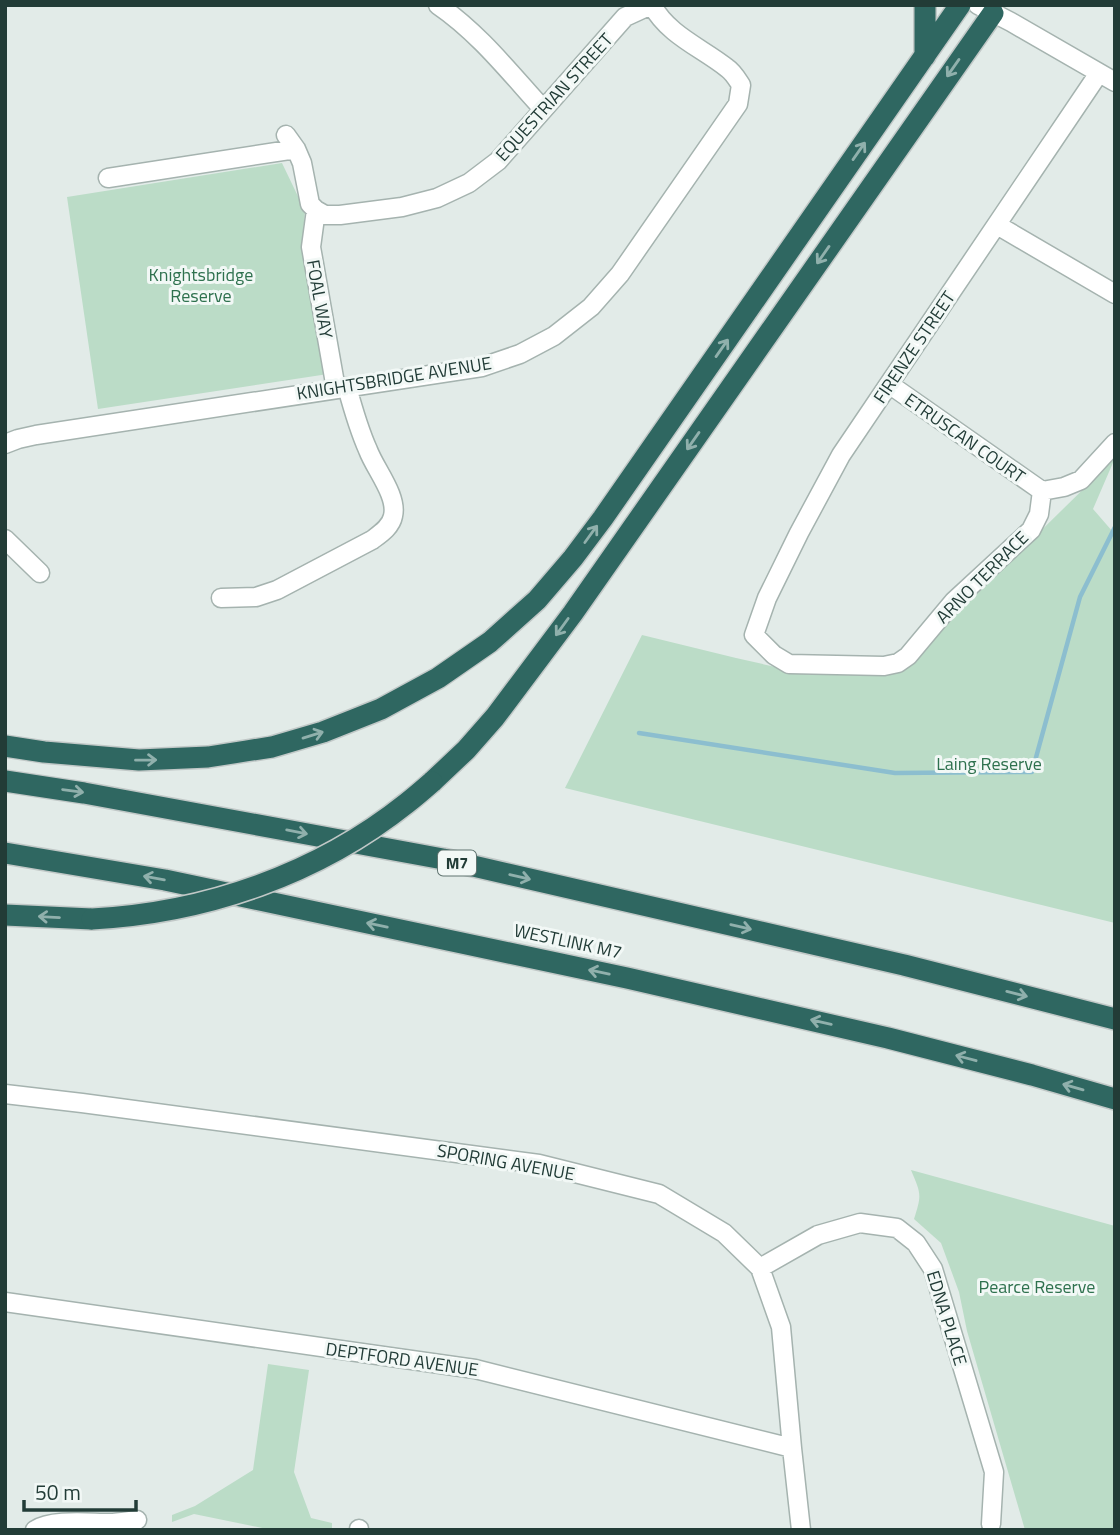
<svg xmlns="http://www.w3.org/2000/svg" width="1120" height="1535" font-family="'Titillium Web',sans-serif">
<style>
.green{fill:#bbdcc7}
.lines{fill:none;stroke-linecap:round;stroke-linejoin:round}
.stream{stroke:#8cbecf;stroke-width:4.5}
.minor-casing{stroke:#a5b3af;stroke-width:21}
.highway-casing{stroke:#c1c8c7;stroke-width:24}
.minor{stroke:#fff;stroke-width:18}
.highway{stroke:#2f6761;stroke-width:21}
.highway-bridge-casing{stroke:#c1c8c7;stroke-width:24;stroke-linecap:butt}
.highway-bridge{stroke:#2f6761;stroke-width:21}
.oneway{stroke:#90b0ac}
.labels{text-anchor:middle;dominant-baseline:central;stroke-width:6;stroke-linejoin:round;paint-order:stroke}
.shield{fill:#f2f8f6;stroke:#607470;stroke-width:2}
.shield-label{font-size:16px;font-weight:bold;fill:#223c37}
.street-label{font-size:18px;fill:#223c37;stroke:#f2f8f6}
.park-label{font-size:18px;fill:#2e714e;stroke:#f2f8f6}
</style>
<rect width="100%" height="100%" fill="#e2ebe8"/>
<path class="green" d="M282,163L305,211L302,244L328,374L98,409L67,197Z
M1115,458L1093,509L1113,532H1115V923L565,788L642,635L736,658L811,675L904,671L956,614Z
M911,1170L1115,1226V1530H1025L967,1331L959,1292L941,1243L914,1219C922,1194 921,1194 911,1170Z
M268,1364L309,1370L294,1472L311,1518L332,1523V1530H272L194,1514L172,1522V1515L195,1506L253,1470Z"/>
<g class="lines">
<path class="stream" d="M639,733L895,773L1032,772L1080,597L1115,527"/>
<defs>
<path id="minor" d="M438,5C479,33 510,73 543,109
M978,5L1011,22L1115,82
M286,135L296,149L302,163L310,204L316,210L325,215H340L402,207L437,198L469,183L498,161L625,17L651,5
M108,178L296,149
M316,210L311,247L336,389
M997,225L1115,294
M889,384L1042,491
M5,444L18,439L36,435L482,367L520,354L554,336L591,307L620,274L738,104L741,85C737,79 733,72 727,68C702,48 668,35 652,5
M1042,491L1039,514L1031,530L954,601L908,656L898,663L884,666L789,664L774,655L754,635L767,598L799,533L841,455L1099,73
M1042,491L1064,487L1081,480L1115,443
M5,539L40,573
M221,598L256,597L277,590L372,540C380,534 391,527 393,516C398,496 375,469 368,450C359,430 353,409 347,387
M5,1094L82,1103L539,1164L659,1194L724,1233L760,1268L781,1327L792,1448L801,1530
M760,1268L818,1235L860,1223L897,1228L916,1243L933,1269L994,1472L991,1524
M5,1302L475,1369L792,1448
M359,1529V1530
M35,1530C52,1519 88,1523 109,1523C118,1523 128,1521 137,1520"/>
<path id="highway" d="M925,56V5
M5,746L44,752L139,760L208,757L246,751L272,747L323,732L381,709L438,678L490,642L537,600L573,558L603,518L960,5
M5,781L84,793L443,859L904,965L1115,1019
M432,782L466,750L495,717L573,613L993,13
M5,853L165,880L627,978L888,1038L1032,1075L1115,1099
M5,915L92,919"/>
</defs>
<use href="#minor" class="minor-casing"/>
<use href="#highway" class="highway-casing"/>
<use href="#minor" class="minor"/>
<use href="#highway" class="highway"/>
<defs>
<path id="highway-bridge" d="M92,919C206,913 318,874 407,803C416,796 424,789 432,782"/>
</defs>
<use href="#highway-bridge" class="highway-bridge-casing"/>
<use href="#highway-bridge" class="highway-bridge"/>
</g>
<defs><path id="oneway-shaft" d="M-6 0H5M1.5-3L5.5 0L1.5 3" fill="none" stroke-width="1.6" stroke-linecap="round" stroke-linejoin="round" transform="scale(1.75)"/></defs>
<g class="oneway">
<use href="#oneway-shaft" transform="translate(953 68) rotate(125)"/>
<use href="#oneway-shaft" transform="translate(859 151) rotate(-55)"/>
<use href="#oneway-shaft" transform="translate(823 255) rotate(125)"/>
<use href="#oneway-shaft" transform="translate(722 348) rotate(-55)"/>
<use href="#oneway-shaft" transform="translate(693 441) rotate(125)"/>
<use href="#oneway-shaft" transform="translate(591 534) rotate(-54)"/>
<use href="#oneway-shaft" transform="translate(562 627) rotate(126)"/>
<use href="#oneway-shaft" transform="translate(313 735) rotate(-17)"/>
<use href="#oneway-shaft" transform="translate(146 760) rotate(-1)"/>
<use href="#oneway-shaft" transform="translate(73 791) rotate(8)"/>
<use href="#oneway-shaft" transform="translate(297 832) rotate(11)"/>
<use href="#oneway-shaft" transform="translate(520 877) rotate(13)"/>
<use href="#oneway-shaft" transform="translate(154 878) rotate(-170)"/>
<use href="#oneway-shaft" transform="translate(49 917) rotate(-177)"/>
<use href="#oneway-shaft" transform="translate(377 925) rotate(-168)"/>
<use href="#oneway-shaft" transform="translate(741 927) rotate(13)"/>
<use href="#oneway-shaft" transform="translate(599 972) rotate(-168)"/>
<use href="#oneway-shaft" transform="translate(1017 994) rotate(14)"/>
<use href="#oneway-shaft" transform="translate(821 1022) rotate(-167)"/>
<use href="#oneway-shaft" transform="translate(966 1058) rotate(-165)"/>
<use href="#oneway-shaft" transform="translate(1073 1087) rotate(-164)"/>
</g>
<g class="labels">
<rect class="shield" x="438" y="850.5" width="38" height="25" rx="5"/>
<g class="shield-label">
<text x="457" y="863">M7</text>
</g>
<g class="street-label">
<text transform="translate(554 97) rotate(-48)">EQUESTRIAN STREET</text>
<text transform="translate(320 299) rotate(80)">FOAL WAY</text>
<text transform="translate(914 347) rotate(-56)">FIRENZE STREET</text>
<text transform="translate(394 378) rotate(-9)">KNIGHTSBRIDGE AVENUE</text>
<text transform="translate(965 438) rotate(35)">ETRUSCAN COURT</text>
<text transform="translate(982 577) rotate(-45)">ARNO TERRACE</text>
<text transform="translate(568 941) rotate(12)">WESTLINK M7</text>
<text transform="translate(506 1162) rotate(10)">SPORING AVENUE</text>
<text transform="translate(947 1318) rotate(73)">EDNA PLACE</text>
<text transform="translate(402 1359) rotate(8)">DEPTFORD AVENUE</text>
</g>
<g class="park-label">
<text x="201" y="274">Knightsbridge<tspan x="201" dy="21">Reserve</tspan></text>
<text x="989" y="763">Laing Reserve</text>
<text x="1037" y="1286">Pearce Reserve</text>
</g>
</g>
<rect width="1120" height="1535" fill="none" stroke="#223c37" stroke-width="14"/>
<path d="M24 1500v10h112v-10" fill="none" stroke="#223c37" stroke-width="3.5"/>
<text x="35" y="1500" font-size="21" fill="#223c37" stroke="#f2f8f6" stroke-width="5" paint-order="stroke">50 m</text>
</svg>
